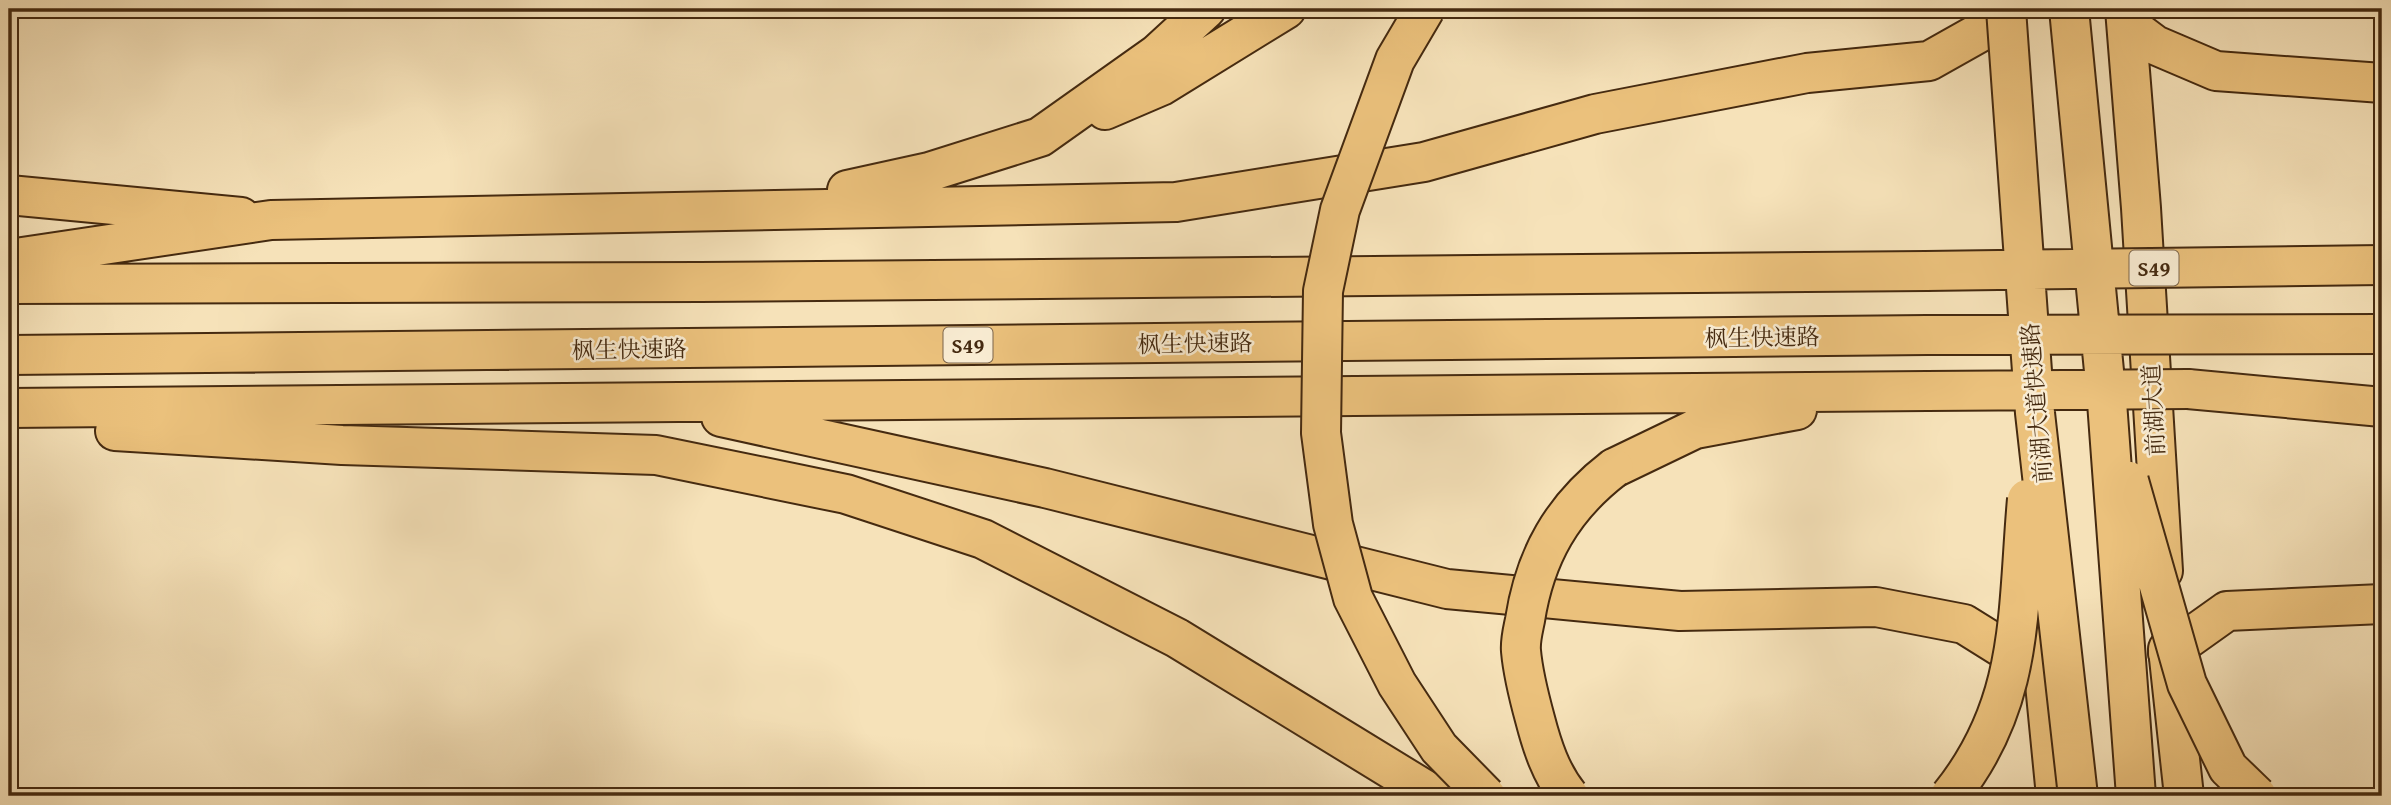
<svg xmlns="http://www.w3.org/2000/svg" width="2391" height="805" font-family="'Gentium Book Plus','Noto Serif SC',serif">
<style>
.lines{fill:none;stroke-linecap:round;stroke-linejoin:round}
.major-casing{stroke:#452a10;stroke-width:42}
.highway-casing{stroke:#452a10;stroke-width:42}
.major{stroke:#ebc17c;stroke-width:38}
.highway{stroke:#ebc17c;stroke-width:38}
.highway-bridge-casing{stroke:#452a10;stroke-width:42;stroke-linecap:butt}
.highway-bridge{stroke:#ebc17c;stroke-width:38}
.labels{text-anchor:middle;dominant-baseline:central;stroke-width:5;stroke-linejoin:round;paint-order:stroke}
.shield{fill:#f9ecd2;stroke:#7b644a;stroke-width:2}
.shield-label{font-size:21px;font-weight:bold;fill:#452a10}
.street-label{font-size:23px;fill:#452a10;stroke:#f9ecd2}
</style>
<rect width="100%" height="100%" fill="#f6e2b9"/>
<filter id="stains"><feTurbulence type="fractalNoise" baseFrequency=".00286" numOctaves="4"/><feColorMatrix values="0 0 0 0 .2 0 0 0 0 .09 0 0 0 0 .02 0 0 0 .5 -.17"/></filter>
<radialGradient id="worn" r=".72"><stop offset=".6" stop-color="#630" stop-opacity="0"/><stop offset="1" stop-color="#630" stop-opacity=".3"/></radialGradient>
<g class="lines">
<defs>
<path id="major" d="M2125,9L2141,208L2163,571
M9,195L241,217
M2034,572L2056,796
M2168,649L2184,796"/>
<path id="highway" d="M2127,24L2155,45L2216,71L2382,83
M1105,110L1161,86L1286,9
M847,190L929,172L1040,137L1157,54L1206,9
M9,259L271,220L1176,202L1424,162L1595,114L1807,73L1929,61L1993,25
M9,284L701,282L1926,271
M9,355L1927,335
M2188,389L2382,407
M9,408L1927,391
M721,417L1045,488L1447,589L1680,611L1876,607L1964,624L2044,674
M115,431L342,445L656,455L846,494L983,539L1177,638L1435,796
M1614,468L1695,429L1797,410
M2168,653L2227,611L2382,604"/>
</defs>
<use href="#major" class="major-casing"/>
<use href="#highway" class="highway-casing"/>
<use href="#major" class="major"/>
<use href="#highway" class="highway"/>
<defs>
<path id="highway-bridge" d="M1425,9L1395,60L1340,210L1323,291L1321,433L1333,524L1353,598L1397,684L1439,748L1486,796
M2006,9L2035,413L2078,796
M2069,9L2107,402L2136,796
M1926,271L2382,265
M1927,335L2382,334
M1927,391L2188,389
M2129,481L2187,684L2228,768L2257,796
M1569,796C1551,774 1542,746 1535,719C1529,697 1523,674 1521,651C1520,641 1523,630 1525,620C1535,556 1562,508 1614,468
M1950,796C2025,703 2017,612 2027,499"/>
</defs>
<use href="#highway-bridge" class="highway-bridge-casing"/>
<use href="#highway-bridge" class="highway-bridge"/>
</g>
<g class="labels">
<g class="shield">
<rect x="2129.5" y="250.5" width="49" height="35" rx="5"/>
<rect x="943.5" y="327.5" width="49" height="35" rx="5"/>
</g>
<g class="shield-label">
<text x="2154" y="268">S49</text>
<text x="968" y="345">S49</text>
</g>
<g class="street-label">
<text transform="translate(1762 337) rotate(-1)">枫生快速路</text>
<text transform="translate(1195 343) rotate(-1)">枫生快速路</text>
<text transform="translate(629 349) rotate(-1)">枫生快速路</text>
<text transform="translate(2036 403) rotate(-95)">前湖大道快速路</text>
<text transform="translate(2153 410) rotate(-93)">前湖大道</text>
</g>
</g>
<rect width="2391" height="805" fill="none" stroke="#f6e2b9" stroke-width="35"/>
<rect x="10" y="10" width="2370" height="784" fill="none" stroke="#452a10" stroke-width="3.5"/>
<rect x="18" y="18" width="2356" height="770" fill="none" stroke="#452a10" stroke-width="2"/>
<rect width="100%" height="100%" filter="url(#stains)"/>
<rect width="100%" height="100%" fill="url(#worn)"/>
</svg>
